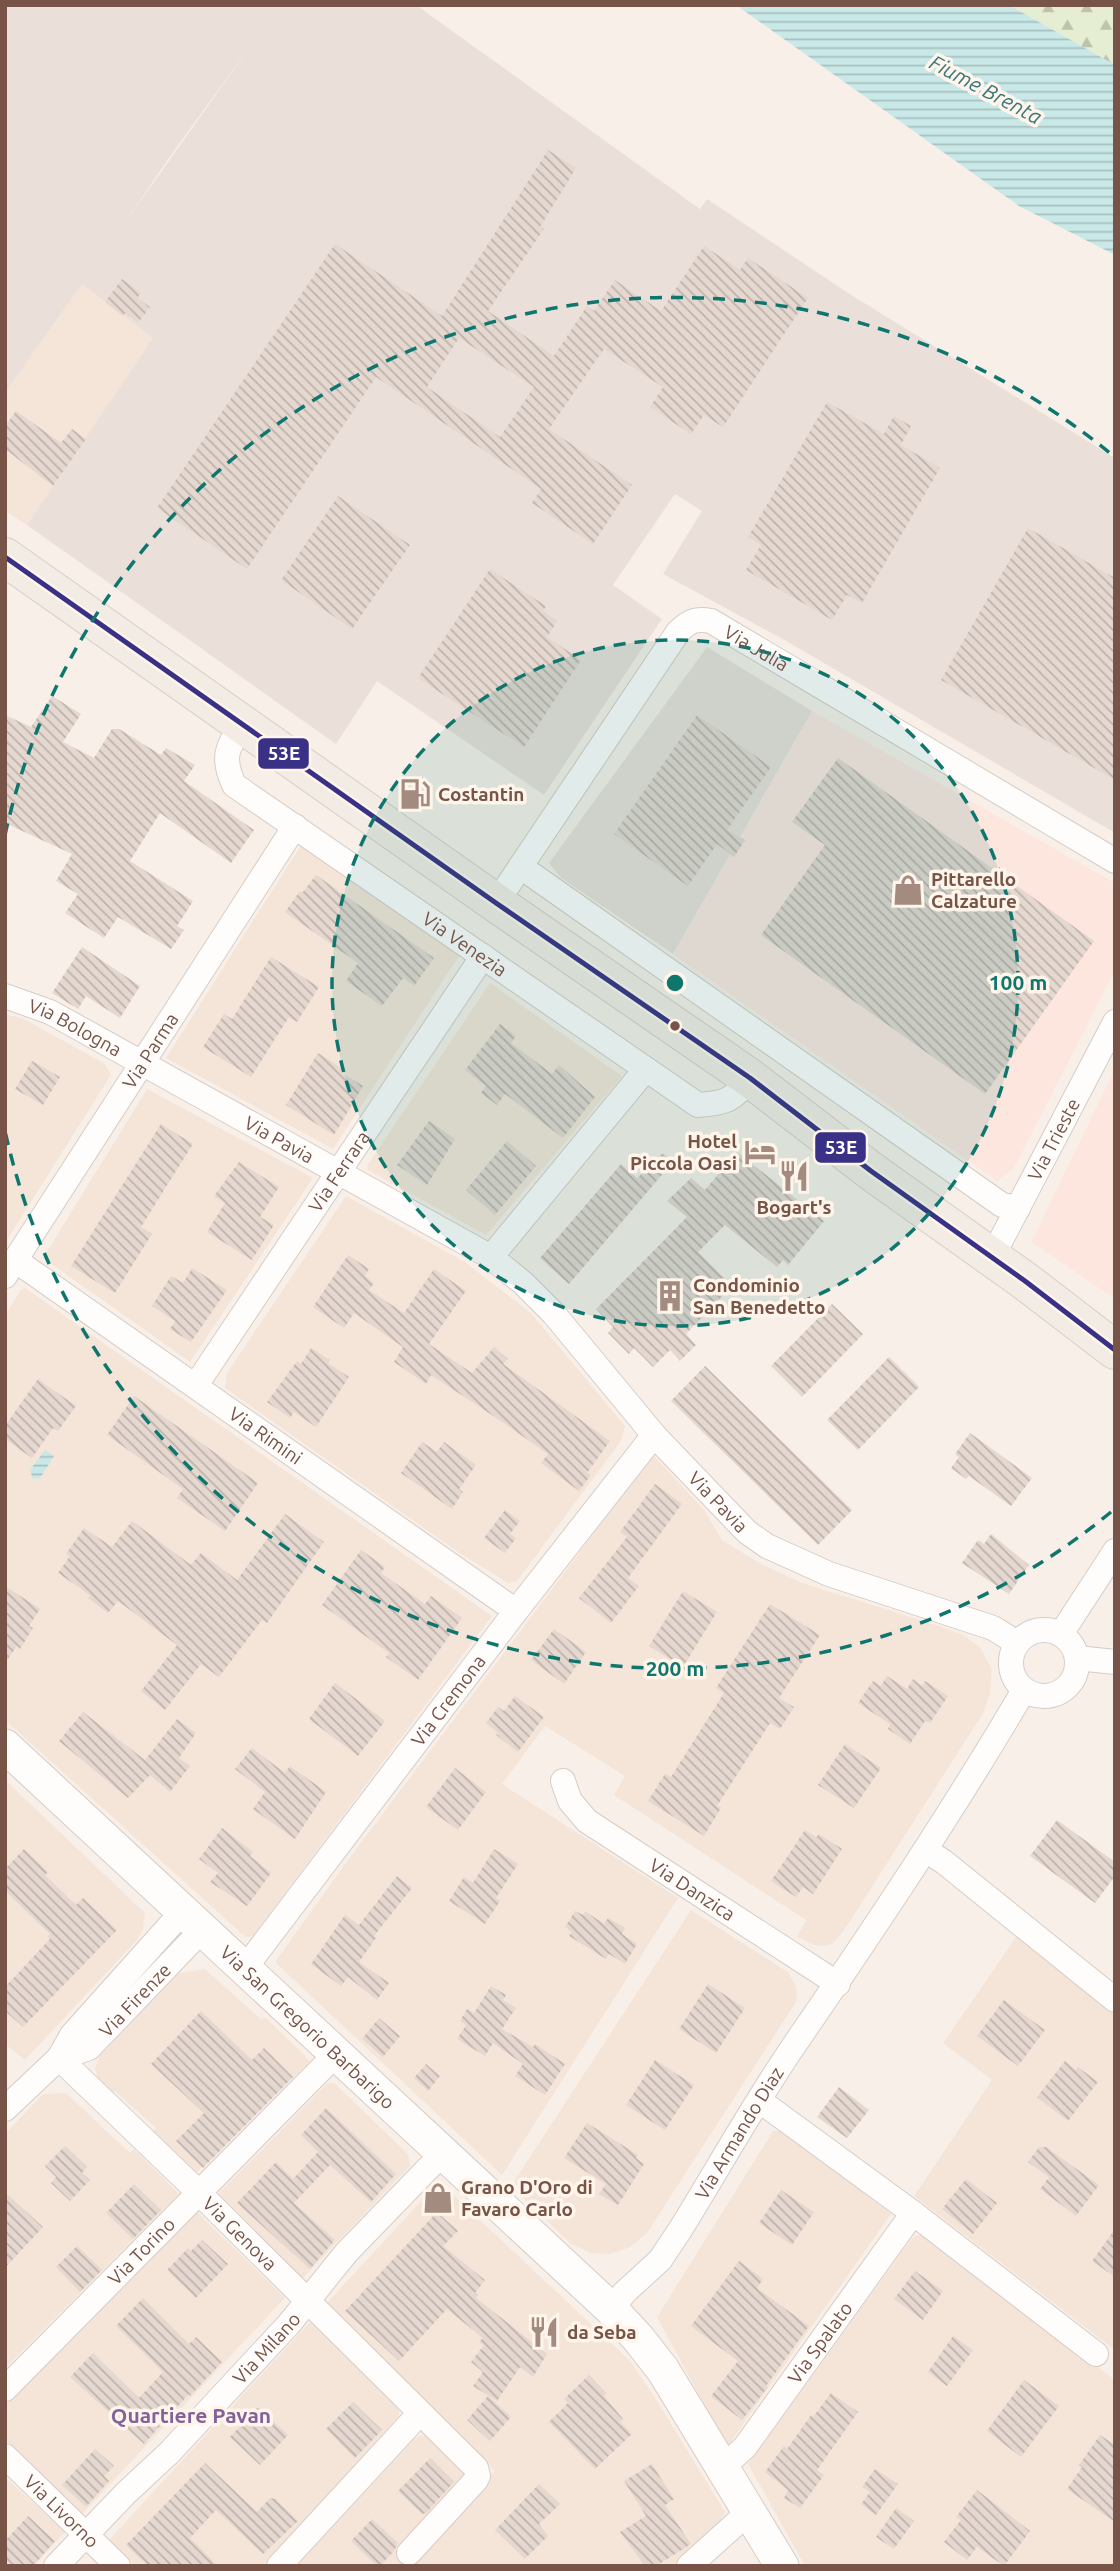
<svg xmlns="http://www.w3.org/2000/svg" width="1120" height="2571" font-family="Ubuntu,sans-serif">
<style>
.residential{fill:#f4e5d8}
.commercial{fill:#fce6de}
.industrial{fill:#eae0d9;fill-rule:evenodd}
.forest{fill:url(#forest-firs)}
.water{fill:url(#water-rules)}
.building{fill:url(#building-back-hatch);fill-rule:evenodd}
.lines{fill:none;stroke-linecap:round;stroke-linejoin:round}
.street-casing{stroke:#d6ccc6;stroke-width:26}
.secondary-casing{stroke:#d6cbc5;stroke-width:35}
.primary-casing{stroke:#d9cdc8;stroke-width:40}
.street{stroke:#fefdfc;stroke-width:24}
.secondary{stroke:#fefdfc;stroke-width:33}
.primary{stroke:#f3ece4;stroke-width:38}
.bus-1-casing{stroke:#fff5ea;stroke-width:10}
.bus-1{stroke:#393185;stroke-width:5}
.ring{fill:none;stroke:#0f766e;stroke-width:3.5;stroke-dasharray:12 9}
.bus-dot{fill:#775447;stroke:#fff5ea;stroke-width:2.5}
.labels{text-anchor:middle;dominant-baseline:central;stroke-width:7;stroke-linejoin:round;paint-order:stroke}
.street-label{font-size:19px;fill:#775447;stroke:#fff5ea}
.poi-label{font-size:19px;font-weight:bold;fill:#775447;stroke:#fff5ea;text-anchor:start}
.water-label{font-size:21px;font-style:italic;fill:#3a787e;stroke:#fff5ea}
.neighbourhood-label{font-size:21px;font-weight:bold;fill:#83629b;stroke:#fff5ea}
.centre{fill:#0f766e;stroke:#fff5ea;stroke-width:3.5}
.ring-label{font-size:21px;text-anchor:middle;font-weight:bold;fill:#0f766e;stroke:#fff5ea;stroke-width:7;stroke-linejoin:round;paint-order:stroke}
.line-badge{stroke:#fff5ea;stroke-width:2.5}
.badge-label{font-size:19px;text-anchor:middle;font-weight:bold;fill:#fff}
</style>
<defs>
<pattern id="forest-firs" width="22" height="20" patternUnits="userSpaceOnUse" patternTransform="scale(1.75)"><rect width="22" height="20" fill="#e5eed2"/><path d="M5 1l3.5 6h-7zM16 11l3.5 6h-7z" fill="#bec3ac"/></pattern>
<pattern id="water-rules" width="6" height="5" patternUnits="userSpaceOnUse" patternTransform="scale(1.75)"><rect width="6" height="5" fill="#c9e9e8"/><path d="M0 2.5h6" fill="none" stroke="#a8bfbe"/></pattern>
<pattern id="building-back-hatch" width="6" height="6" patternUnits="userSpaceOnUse" patternTransform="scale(1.75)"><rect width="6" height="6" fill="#e4d8d0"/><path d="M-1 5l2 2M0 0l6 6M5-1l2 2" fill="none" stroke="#beb2ab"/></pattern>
</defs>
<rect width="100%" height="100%" fill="#f8f0e8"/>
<path class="residential" d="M82,284L154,338L27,525L5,511V393Z
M303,842L459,956L333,1149L166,1058Z
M490,983L622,1076L486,1235L368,1170L367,1166Z
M5,1014L24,1019L105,1064L111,1075L5,1243Z
M147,1089L313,1178L190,1362L43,1258Z
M346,1196L465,1262L531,1313L625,1426L621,1441L517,1581L508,1583L461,1554L225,1388L227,1373Z
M25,1288L492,1616L253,1936L247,1937L241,1933L5,1720V1315L21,1290Z
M653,1455L705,1511L722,1540L763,1565L802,1583L939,1626L963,1635L980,1647L992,1669L990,1694L982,1715L843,1932L832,1944L823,1946L814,1945L797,1937L806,1920L614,1795L625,1776L545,1726L502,1784L678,1898L502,2175L275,1962L348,1860Z
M5,1780L145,1913L143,1930L137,1940L25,2060L5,2044Z
M691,1910L788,1972L797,1989L796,2002L647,2233L630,2247L611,2254L591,2253L571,2244L511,2186Z
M1017,1936L1115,2015V2350L914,2196L992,2080L943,2043Z
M205,1969L262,2020L265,2017L310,2061L195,2174L152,2133L156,2128L115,2091L111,2095L99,2083L95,2069L100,2056L179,1973Z
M328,2083H334L408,2154L410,2166L302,2279L216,2196Z
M66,2093L130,2153L134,2149L179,2194L5,2368V2134L43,2094Z
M782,2130L891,2214L727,2447L657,2317L773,2131Z
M436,2188H446L630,2361L654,2396L725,2512L718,2525L673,2566H410L495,2471L327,2303L423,2199L430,2200Z
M197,2212L285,2298L81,2515L5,2439V2404Z
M921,2235L1115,2380V2566H805L748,2464L910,2241L915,2236Z
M310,2322L399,2409V2416L263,2566H135L108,2541Z
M421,2435L430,2438L468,2475L395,2555L407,2566H297L414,2439Z
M5,2477L65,2532L34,2566H5Z"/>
<path class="commercial" d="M812,711L1115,883V971L1014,1168L997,1181L673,954Z
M1115,1069V1299L1031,1242Z"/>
<path class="industrial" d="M5,5H416L700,209L707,199L848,293L1115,458V833L788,642L663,574L702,511L675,494L613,585L662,619L544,795L377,681L336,744L27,525L153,338L82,284L5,393ZM254,41L124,224L171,155Z
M707,647L812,711L673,954L561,878L549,863Z"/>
<path class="forest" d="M1009,5H1115V65Z"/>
<path class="water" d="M736,5H1009L1115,65V255L1019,206Z
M45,1450L54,1456L40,1478L33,1479L30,1470Z"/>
<path class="building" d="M548,150L576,168L540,227L544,229L488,311L554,356L587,306L594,311L615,280L661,311L704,246L740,270L748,258L808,298L723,427L704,415L691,434L650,407L663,387L604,349L549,429L632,485L593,544L532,503L541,489L376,377L247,569L157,508L335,244L442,316ZM459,338L534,387L500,437L427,387Z
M122,279L141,293L137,298L150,307L138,323L125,313L123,316L105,302Z
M827,402L884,434L894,416L911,426L901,445L940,468L862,603L847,595L832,620L746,570L761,545L748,537Z
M16,411L61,443L72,429L86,439L53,486L5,449V426Z
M338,496L410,545L352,629L281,580Z
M1028,528L1115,578V780L941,680Z
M490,569L546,606L543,611L557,621L547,637L581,660L524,747L418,678Z
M52,696L81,714L63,742L94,758L112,729H119L161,755L166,748L195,765L184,781L254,830L231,863L160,813L130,861L193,901L177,926L184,930L171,949L118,917L104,938L65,913L78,894L56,881L72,854L5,823V715L31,727Z
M697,715L771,767L727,830L745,840L734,857L717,844L688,886L614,834Z
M838,758L1094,941L985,1094L761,935L825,845L792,822Z
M316,875L434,958L414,986L403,978L382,1006L346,981L358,963L285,912L300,891L302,893Z
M82,947L140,986L120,1018L86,996L78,1009L52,993Z
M271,957L319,987L297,1022L289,1017L251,1077L203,1047L224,1014L232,1019Z
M500,1024L516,1036L511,1043L552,1074L559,1065L595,1097L563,1138L505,1094L497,1105L481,1093L486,1086L465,1070Z
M318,1053L343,1069L341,1072L363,1086L334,1135L286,1105Z
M32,1061L60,1077L43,1105L15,1089Z
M429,1121L455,1139L427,1185L397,1165Z
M161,1124L193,1144L141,1227L152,1234L115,1293L71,1266Z
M507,1141L536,1166L495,1215L466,1190Z
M737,1152L824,1221L788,1265L783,1260L777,1267L725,1225L698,1252L732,1286L686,1334L696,1345L680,1361L670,1350L653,1367L634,1348L629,1354L608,1333L613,1327L596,1309L687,1217L667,1201L691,1178L705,1190Z
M663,1153L672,1163L569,1284L540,1258L621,1164L637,1178Z
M239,1162L279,1187L260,1217L274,1225L252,1260L207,1232L225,1203L214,1196Z
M348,1255L369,1269L365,1276L374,1283L369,1290L404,1313L434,1269L466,1291L429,1344L472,1373L494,1347L508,1359L503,1364L610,1441L587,1473L591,1475L579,1491L541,1463L548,1454L501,1421L431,1375L426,1384L394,1362L403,1347L354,1313L344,1328L313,1307Z
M192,1268L227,1290L191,1342L170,1329L175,1321L152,1306L171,1276L183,1283Z
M832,1304L863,1334L802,1397L771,1366Z
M311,1348L330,1360L328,1363L349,1377L316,1427L294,1412L290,1418L267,1402L297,1361L301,1364Z
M889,1357L919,1387L858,1450L827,1420Z
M705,1366L852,1510L818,1545L671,1401Z
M38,1379L76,1406L58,1431L53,1428L32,1458L5,1439V1426Z
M134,1396L258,1483L225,1531L177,1498L183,1489L107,1435Z
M970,1433L1032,1478L1011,1506L969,1476L966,1479L951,1468L959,1457L955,1454Z
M422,1442L437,1452L444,1442L476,1465L459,1489L463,1492L452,1509L401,1473Z
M655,1484L682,1504L628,1578L639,1586L611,1623L579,1598L627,1537L620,1532Z
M505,1510L520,1521L510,1534L516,1538L505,1553L484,1538Z
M285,1514L324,1542L267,1623L262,1620L219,1677L201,1664L165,1710L141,1691L177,1645L118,1601L108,1613L88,1598L90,1595L58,1573L70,1556L66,1554L84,1528L112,1547L132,1521L191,1565L201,1553L237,1580Z
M991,1534L1029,1565L1009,1594L962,1563L978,1540L984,1544Z
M361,1550L385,1567L381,1573L425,1604L431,1596L462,1618L418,1680L386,1657L389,1653L322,1605Z
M5,1586L40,1609L29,1626L33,1628L20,1649L17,1646L5,1663Z
M683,1591L717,1612L683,1667L649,1646Z
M770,1604L820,1635L779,1698L794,1707L780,1729L770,1723L717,1806L721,1808L704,1836L648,1801L665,1774L671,1777L724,1693L716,1688Z
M554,1629L586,1652L564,1684L531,1660Z
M887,1676L907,1689L913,1679L922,1686L925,1681L948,1696L930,1723L925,1721L910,1744L888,1729L890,1724L858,1703L873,1681L881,1686Z
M335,1683L385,1721L358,1756L309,1719Z
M515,1696L544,1717L518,1752L496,1735L498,1733L486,1723L498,1707L504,1711Z
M83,1712L145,1760L177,1719L196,1733L179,1758L190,1766L170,1792L150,1775L128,1798L59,1741Z
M845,1744L881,1768L854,1808L818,1785Z
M252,1748L285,1773L290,1766L326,1792L295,1839L253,1809L265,1792L235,1769Z
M455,1768L486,1792L458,1830L426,1807Z
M1057,1820L1115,1862V1876L1095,1903L1030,1856Z
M222,1828L253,1852L250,1856L271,1873L247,1906L210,1882L218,1873L199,1859Z
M805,1830L816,1837L819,1834L842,1849L813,1894L803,1887L796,1897L771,1881Z
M24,1849L48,1872L45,1875L76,1905L83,1898L117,1930L23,2027L5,2011V1987L50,1939L48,1936L50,1934L5,1891V1869Z
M494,1849L518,1864L496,1898L500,1901L485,1924L449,1901L464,1877L473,1883Z
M397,1876L412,1888L374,1936L376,1938L359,1962L389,1983L377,2000L348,1977L341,1986L311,1964L345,1915L359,1925Z
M575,1911L583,1915L585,1911L604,1924L608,1918L625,1928L622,1934L637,1944L625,1964L609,1954L606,1959L569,1936L572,1932L565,1927Z
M708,1984L745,2008L716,2053L679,2029Z
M491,1986L506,1995L503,2000L516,2008L502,2029L533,2047L535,2044L565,2064L545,2095L515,2076L523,2064L493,2043L485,2056L457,2039L466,2025L460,2021L467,2009L474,2013Z
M1004,2000L1045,2030L1018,2066L977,2036Z
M201,2011L252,2060L264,2048L293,2077L203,2168L176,2141L204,2113L151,2064Z
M379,2018L400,2036L383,2057L362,2039Z
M655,2060L694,2085L665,2130L626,2105Z
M1065,2061L1076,2070L1078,2067L1098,2082L1068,2121L1037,2097Z
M426,2064L440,2076L428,2091L414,2078Z
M839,2087L869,2110L847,2138L817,2117Z
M326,2108L396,2174L371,2202L330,2165L294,2203L335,2240L310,2269L237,2203L276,2162L293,2179L318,2152L301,2135Z
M587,2123L638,2155L636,2158L644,2164L618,2205L599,2194L606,2184L564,2158Z
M65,2146L87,2167L82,2173L90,2180L70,2201L51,2183L56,2177L45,2166Z
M1039,2147H1046L1099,2185L1076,2216L1040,2189L1049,2177L1028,2162Z
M966,2179L997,2203L973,2234L942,2209Z
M134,2184L161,2210L133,2239L106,2213Z
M781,2190L814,2212L792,2245L759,2223Z
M5,2192L43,2227L5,2268Z
M437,2212L458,2231L443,2246L485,2280L475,2293L478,2295L476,2298L547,2354L533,2377L520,2367L497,2401L473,2386L483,2372L471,2362L484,2345L479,2342L483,2338L447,2309L399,2361L345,2311Z
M1115,2229V2277L1092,2261Z
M202,2240L228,2264L196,2298L167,2270L188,2248L191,2251Z
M77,2246L102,2270L80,2292L56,2267Z
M739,2261L763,2279L757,2288L809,2326L766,2386L768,2387L742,2420L711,2396L738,2361L691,2326Z
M915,2271L943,2291L923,2320L894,2299Z
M143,2298L189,2344L196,2337L222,2362L190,2396L189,2394L144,2444L70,2377L93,2353L139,2398L163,2372L116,2326Z
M953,2336L973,2350L947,2386L928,2372Z
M589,2375L606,2393L604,2396L623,2419L620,2422L632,2434L595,2469L549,2422L568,2403L564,2399Z
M1024,2380L1059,2406L1021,2457L987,2431Z
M831,2393L858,2412L817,2470L824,2475L800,2508L784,2498L788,2490L765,2472L784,2446L787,2449L811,2415L813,2417Z
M488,2396L511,2417L490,2441L467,2420Z
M353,2402L382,2430L355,2458L326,2429Z
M258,2407L288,2435L260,2465L230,2437Z
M1100,2435L1115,2445V2522L1067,2489L1082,2467L1079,2465Z
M95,2449L114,2466L104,2476L109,2481L86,2507L62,2485Z
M430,2458L454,2482L426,2513L422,2514L398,2491Z
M205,2463L257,2512L270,2498L275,2499L298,2521L263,2554L216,2510L190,2538L218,2566H148L126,2545Z
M652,2464L674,2499L665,2505L691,2544L656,2566H645L620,2532L646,2516L624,2481Z
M875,2469L898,2484L876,2515L861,2504L870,2492L862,2487Z
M539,2484L560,2504L539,2524L548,2536L525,2559L495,2530Z
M977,2490L1030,2531L1004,2566L977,2547L967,2560L944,2542L961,2520L956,2517Z
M896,2508L914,2521L894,2549L876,2537Z
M28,2516L55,2541L33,2566H12L5,2560V2541Z
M372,2519L398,2543L394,2551L380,2566H377L351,2541Z"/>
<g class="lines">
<defs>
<g id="street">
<path id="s1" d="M242,725C226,749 222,758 234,785L698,1105C725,1103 733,1101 750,1078"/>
<path d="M521,867L1002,1205L1018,1208"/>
<path id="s2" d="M496,903L678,632C689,621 696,618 711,621L1115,861"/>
<path id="s3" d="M5,996L50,1012L491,1257L523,1283L554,1314L654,1435L747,1532L767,1546L829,1574L993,1628L1017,1643"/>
<path id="s4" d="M990,1256L1001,1240L1115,1022"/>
<path d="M491,1257L646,1069"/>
<path id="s5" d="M15,1260L516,1611"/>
<path id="s6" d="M5,1276L295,826"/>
<path id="s7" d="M196,1385L483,956"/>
<circle cx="1044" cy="1663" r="33"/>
<path d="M1061,1634L1115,1551"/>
<path d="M1077,1658L1115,1662"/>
<path id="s8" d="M563,1781L570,1801L587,1821L838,1984"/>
<path d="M927,1851L944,1862L1115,2000"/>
<path id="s9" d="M245,1968L516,1611L654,1435"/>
<path id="s10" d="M59,2058L188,2182L476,2468L478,2476L476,2480L409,2553"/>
<path id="s11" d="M59,2058L89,2048L203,1929"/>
<path d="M760,2101L913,2213L1096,2354"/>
<path d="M5,2109L59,2058L72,2035L183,1911"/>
<path id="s12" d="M611,2309L625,2292L660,2260L680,2230C719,2167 755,2102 797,2041C876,1926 953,1811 1024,1690"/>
<path id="s13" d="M5,2389L336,2054"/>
<path id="s14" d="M5,2456L118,2566"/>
<path id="s15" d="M721,2469L745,2447L913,2213"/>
<path id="s16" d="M56,2566L126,2493L169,2453L289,2324L346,2253L442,2154"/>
<path d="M279,2566L420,2413"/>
<path d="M689,2566L740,2520L750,2514"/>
</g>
<g id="secondary">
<path id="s17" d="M5,1746L611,2309L638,2338L663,2370L782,2566"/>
</g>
<path id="primary" d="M5,557L496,903L750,1078L871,1171L1025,1281L1115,1350"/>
</defs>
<use href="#street" class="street-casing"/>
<use href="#secondary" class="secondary-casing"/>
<use href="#primary" class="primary-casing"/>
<use href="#street" class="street"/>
<use href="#secondary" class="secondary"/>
<use href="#primary" class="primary"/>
<defs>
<path id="bus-1" d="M5,557L496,903L750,1078L871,1171L1025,1281L1115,1350"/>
</defs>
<use href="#bus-1" class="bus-1-casing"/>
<use href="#bus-1" class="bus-1"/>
</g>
<circle cx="675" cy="983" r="343" fill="#0f766e" fill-opacity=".12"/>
<g class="ring">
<circle cx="675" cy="983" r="343"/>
<path d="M1111 1512A686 686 0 0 1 5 1131M5 835A686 686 0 0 1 1111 454"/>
</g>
<defs>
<symbol id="fuel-bare" viewBox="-9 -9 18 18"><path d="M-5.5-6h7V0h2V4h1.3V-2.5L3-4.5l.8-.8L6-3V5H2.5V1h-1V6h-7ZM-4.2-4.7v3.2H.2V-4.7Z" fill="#a48b7f" stroke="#fff5ea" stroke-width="2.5" paint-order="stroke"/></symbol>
<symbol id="shop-bare" viewBox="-9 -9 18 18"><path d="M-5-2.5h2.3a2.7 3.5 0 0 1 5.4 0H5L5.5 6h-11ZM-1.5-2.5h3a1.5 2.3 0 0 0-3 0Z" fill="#a48b7f" stroke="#fff5ea" stroke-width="2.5" paint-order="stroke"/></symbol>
<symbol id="hotel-bare" viewBox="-9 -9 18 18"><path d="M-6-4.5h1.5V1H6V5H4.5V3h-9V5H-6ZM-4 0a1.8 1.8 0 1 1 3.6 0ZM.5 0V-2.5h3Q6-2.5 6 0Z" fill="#a48b7f" stroke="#fff5ea" stroke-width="2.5" paint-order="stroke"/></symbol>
<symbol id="restaurant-bare" viewBox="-9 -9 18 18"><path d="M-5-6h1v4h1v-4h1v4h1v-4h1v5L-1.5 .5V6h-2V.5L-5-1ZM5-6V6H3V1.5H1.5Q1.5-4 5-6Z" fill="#a48b7f" stroke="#fff5ea" stroke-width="2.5" paint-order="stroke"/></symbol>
<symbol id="building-bare" viewBox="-9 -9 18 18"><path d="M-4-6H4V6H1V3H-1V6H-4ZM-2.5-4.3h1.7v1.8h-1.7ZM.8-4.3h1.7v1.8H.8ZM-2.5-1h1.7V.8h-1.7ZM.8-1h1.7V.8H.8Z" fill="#a48b7f" stroke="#fff5ea" stroke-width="2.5" paint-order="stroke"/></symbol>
</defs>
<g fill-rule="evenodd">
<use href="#fuel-bare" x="393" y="772" width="44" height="44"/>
<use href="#shop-bare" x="886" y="868" width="44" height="44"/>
<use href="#hotel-bare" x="738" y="1130" width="44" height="44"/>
<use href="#restaurant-bare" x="772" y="1154" width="44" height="44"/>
<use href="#building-bare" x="648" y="1274" width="44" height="44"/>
<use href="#shop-bare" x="416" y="2176" width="44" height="44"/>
<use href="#restaurant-bare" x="522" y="2310" width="44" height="44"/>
</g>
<circle class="bus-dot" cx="675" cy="1026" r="6"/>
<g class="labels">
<g class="street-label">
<text stroke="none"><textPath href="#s2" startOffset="416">Via Julia</textPath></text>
<text stroke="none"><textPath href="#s1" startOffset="345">Via Venezia</textPath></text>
<text stroke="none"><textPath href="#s3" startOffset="77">Via Bologna</textPath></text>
<text stroke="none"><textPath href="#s6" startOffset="268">Via Parma</textPath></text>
<text stroke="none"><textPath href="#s3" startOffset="310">Via Pavia</textPath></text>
<text stroke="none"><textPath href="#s4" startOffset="133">Via Trieste</textPath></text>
<text stroke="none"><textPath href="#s7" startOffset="257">Via Ferrara</textPath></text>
<text stroke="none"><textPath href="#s5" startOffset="306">Via Rimini</textPath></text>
<text stroke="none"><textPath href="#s3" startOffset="887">Via Pavia</textPath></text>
<text stroke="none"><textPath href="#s9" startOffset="336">Via Cremona</textPath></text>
<text stroke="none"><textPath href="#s8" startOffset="173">Via Danzica</textPath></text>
<text stroke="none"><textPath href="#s11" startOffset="98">Via Firenze</textPath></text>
<text stroke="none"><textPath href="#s17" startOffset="413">Via San Gregorio Barbarigo</textPath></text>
<text stroke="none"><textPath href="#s12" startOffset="219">Via Armando Diaz</textPath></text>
<text stroke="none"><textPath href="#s10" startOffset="252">Via Genova</textPath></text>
<text stroke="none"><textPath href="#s13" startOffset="194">Via Torino</textPath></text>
<text stroke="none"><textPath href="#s15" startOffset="161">Via Spalato</textPath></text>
<text stroke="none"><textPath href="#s16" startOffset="303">Via Milano</textPath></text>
<text stroke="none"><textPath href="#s14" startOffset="79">Via Livorno</textPath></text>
</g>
<g class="poi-label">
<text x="438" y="794">Costantin</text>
<text x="931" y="879">Pittarello<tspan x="931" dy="22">Calzature</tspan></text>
<text x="737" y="1141" text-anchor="end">Hotel<tspan x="737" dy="22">Piccola Oasi</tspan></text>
<text x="794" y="1207" text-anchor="middle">Bogart's</text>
<text x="693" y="1285">Condominio<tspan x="693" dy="22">San Benedetto</tspan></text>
<text x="461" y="2187">Grano D'Oro di<tspan x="461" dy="22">Favaro Carlo</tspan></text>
<text x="567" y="2332">da Seba</text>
</g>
<g class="water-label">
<text transform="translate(986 89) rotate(28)">Fiume Brenta</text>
</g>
<g class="neighbourhood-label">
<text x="191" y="2415">Quartiere Pavan</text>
</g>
</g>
<circle cx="675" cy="983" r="10" class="centre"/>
<g class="ring-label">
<text x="1018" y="990">100 m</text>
<text x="675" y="1676">200 m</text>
</g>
<g class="line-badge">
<rect x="257" y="737" width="53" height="33" rx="7" fill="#393185"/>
<rect x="814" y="1131" width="53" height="33" rx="7" fill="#393185"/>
</g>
<g class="badge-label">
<text x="284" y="760">53E</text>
<text x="841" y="1154">53E</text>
</g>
<rect width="1120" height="2571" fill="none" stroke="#775447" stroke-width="14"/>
</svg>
